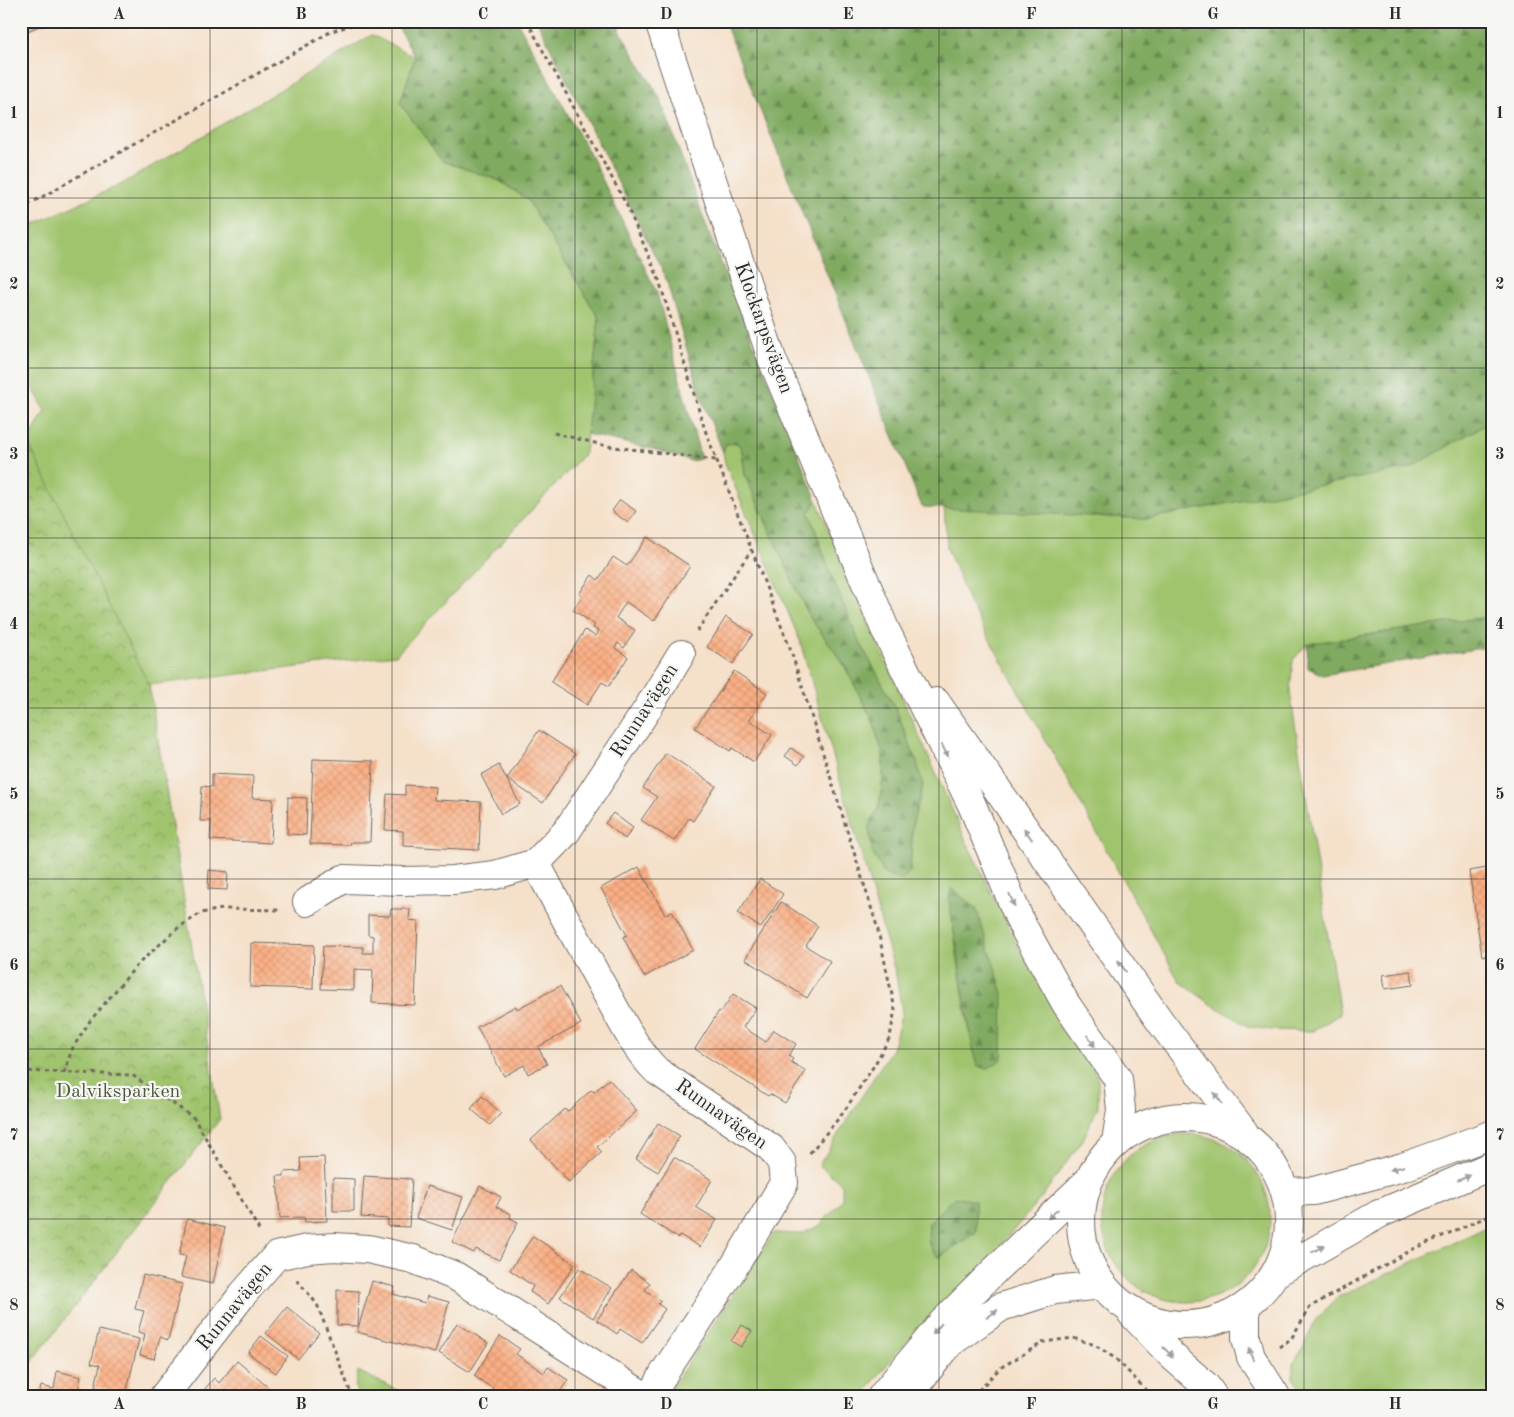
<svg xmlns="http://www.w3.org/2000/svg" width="1514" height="1417" font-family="'Old Standard TT',serif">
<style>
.grass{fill:#a0c46e;stroke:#66784c;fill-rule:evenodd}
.forest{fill:url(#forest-firs);stroke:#566a46}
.park{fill:url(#park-crowns);stroke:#66784c}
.building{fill:url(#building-cross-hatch)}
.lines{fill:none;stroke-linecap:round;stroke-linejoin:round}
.minor-casing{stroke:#726a62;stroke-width:30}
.path{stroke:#726a62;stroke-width:3;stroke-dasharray:4 4;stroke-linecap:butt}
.minor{stroke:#fff;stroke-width:28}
.oneway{fill:#a0a0a0}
.grid{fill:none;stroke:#2b2b2b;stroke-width:1;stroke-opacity:0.55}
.labels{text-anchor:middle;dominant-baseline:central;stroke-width:4.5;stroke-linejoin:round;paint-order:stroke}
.street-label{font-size:20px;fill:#2b2b2b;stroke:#f6f6f2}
.park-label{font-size:20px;fill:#4e593f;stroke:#f6f6f2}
.neatline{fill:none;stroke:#2b2b2b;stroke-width:2}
.grid-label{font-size:16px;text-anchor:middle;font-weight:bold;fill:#2b2b2b}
</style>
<defs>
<pattern id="forest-firs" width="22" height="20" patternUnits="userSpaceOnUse" patternTransform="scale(1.25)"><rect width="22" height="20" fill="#80aa61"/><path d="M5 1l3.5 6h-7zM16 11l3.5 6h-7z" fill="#698b50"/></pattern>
<pattern id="park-crowns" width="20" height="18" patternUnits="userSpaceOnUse" patternTransform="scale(1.25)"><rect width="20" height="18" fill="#a0c46e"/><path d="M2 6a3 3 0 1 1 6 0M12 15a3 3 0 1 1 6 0" fill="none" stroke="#839f5b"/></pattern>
<pattern id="building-cross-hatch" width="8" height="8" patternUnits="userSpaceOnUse" patternTransform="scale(1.25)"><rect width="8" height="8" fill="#fbaf84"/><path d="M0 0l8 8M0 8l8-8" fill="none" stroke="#d79772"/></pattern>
</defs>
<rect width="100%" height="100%" fill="#f6f6f2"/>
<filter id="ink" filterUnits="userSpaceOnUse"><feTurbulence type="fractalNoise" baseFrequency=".02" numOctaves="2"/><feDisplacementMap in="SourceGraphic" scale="10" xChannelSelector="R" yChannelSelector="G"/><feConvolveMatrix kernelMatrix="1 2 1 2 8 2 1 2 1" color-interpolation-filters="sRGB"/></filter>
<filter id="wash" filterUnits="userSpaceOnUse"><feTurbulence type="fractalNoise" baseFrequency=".0096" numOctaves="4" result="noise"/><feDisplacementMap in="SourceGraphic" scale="20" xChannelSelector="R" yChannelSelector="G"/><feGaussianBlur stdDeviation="1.12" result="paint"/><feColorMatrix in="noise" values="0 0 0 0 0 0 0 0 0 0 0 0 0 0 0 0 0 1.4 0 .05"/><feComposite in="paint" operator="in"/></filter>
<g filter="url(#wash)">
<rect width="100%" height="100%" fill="#f5e0c9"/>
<path class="grass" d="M372,35L415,57L400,103L442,161L498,180L527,199L599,318L585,453L396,655L149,685L21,491V454L45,411L21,365V230L122,184Z
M1493,420V616L1307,644L1293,660L1290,692L1340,1014L1313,1031L1271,1030L1247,1026L1211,1004L1179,981L970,604L947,548L944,507L1146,519L1410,468Z
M738,442L742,451L745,475L796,589L811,619L843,663L873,721L883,754V778L879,806L869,827L910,871L913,822L922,786L917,762L895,707L857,637L831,575L809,512L817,501L846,572L967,843L1028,966L1078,1040L1098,1078V1107L1083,1140L1041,1198L979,1271L897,1352L862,1396H666L774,1233L801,1234L819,1226L842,1201V1184L819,1165L893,1047L902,1012L896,975L800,641L725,463L723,452L726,444ZM951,889L978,1066C963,1012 958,955 949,900Z
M1102 1218a84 84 0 1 1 168 0a84 84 0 1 1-168 0Z
M1493,1224V1396H1306L1293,1378V1364L1303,1348L1316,1319L1338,1297Z
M358,1371L409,1396H358L355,1387Z"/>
<path class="forest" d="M395,21H517L594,162L657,293L701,459L691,461L660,451L587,434L599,318L527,199L498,180L442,161L400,103L415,57Z
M537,21H617L620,31L660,98L709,233L817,501L809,512L831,575L857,637L895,707L917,762L923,786L913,822L910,871L902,880L885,875L872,852L869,827L879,806L883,778V754L873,721L843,663L811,619L796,589L745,475L742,451L738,443L726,444L723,452L701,397L665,276Z
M724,21H1493V420L1410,468L1146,519L922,507Z
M1493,616V646L1323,675L1308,668L1307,644Z
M951,888L976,908L1003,993L1002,1059L987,1069L978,1066L972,1045L949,900Z
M954,1197L975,1201L976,1232L939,1258C926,1246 928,1239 929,1222Z"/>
<path class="park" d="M21,429L149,685L220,1119L21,1376Z"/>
<g id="blocks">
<path class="building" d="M21,21H50L21,34Z
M620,500L636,511L628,523L612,511Z
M647,537L690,566L654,621L626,602L616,618L635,630L624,648L618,643L615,648L628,657L609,686L602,682L587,705L551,682L585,630L595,636L598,631L593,628L595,625L573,610L582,596L579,594L592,575L598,580L613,557L627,566Z
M726,617L753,634L733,664L707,647Z
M734,671L767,693L749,720L772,735L754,762L732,748L730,751L695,728Z
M539,730L575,754L543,803L507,779Z
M791,748L804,757L798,765L785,756Z
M666,753L716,786L693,821L689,818L674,841L641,820L657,797L643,788Z
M313,759L373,761L370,842H351L350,845L310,844Z
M499,765L520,804L501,814L481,775Z
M212,774L253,776L252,798L273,799L271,843L210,840L211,821H200L202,786L212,787Z
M405,785L435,787L434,800L481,802L479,850L403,846V831L385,830L387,794L405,795Z
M288,797L307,798L306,835L287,834Z
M613,813L633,828L625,839L605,823Z
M639,867L665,915L672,911L693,950L644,977L623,937L627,935L601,888Z
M1493,867V954L1482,956L1469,871Z
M209,870L228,872L227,890L208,889Z
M760,879L783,894L761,928L738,913Z
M781,902L818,926L806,946L830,961L807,998L745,959Z
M391,909H410L409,920L418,921L415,1005L372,1003L373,970L354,969V990L321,989L323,946L363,947V953H373V936L368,935V915L390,916Z
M251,943L314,945L313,989L250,987Z
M1411,971L1413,985L1385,989L1383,975Z
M560,986L581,1024L538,1047L547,1064L528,1074L524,1065L504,1076L477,1027L516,1006L517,1009Z
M733,994L756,1008L743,1027L766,1042L774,1030L796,1044L789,1056L793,1059L791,1062L806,1071L785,1103L770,1094L768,1096L695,1049L719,1011L721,1012Z
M609,1079L637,1111L597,1147L602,1152L569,1182L531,1140L565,1109L567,1112L591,1090L594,1092Z
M482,1096L501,1113L490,1125L471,1109Z
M658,1123L680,1136L658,1172L636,1159Z
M324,1157L327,1221L305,1222L304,1217L280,1218L277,1176H284V1172L301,1171L300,1158Z
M674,1157L712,1180L696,1207L717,1220L700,1247L680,1235L678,1238L640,1214Z
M364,1176L412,1179L409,1227L388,1226V1219L361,1217Z
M333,1178L354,1179V1211H333Z
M427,1186L463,1197L452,1230L416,1218Z
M480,1186L501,1197L496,1207L511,1214L510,1218L518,1222L499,1260L476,1249L474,1253L452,1242Z
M187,1219L225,1228L213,1284L181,1277L186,1256L179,1255Z
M533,1236L575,1264L548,1304L530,1292L533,1286L510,1270Z
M579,1268L612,1288L593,1318L560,1297Z
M631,1270L650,1283L645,1290L661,1301L658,1304L665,1309L642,1343L620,1329L617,1334L597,1320Z
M143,1275L182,1284L168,1340L160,1337L154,1359L140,1355L145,1334L138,1332L144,1311L135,1309Z
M372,1281L395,1287L393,1294L425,1303L427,1296L449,1302L435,1353L357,1332Z
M337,1290L359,1291L358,1326L337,1325Z
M287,1307L319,1333L298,1359L266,1333Z
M457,1323L488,1343L470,1372L439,1353Z
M742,1325L752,1331L741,1347L731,1341Z
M99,1330L139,1339L126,1394L95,1387L100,1365L91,1363Z
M261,1336L288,1356L276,1373L248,1353Z
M500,1336L520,1349L516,1354L544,1373L548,1367L568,1380L557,1396H504L474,1376Z
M237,1361L269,1388L263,1396H199L214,1378L219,1383Z
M57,1371L81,1377L78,1390L99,1396H39L41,1386L54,1389Z"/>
</g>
</g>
<g filter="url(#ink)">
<use href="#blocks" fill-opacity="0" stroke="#726a62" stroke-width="1"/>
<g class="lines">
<defs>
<path id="minor" d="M659,21L772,359L885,629L972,805L1021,923L1066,1004L1118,1079L1121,1110L1116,1142
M936,702L1162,1024L1244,1132
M307,902L343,879L403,881L453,880L495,875L536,863
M1081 1221a104 104 0 1 1 208 0a104 104 0 1 1-208 0Z
M1286,1192L1314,1191L1403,1167L1493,1134
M1276,1273L1379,1214L1493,1165
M1246,1306V1338L1251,1357L1276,1396
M1132,1314L1172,1356L1206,1386L1213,1396
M164,1396L243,1294L276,1256L307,1249L334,1247L368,1249L413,1259L457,1277L644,1396
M652,1396L664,1373L732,1270L784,1183L782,1163L771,1148L657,1071C636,1051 623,1023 609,998C584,953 559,908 536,863L566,832L646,711L681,654
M882,1396L942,1323L996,1269L1088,1181
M907,1396L950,1343L1001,1307L1055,1290L1102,1285"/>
</defs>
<use href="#minor" class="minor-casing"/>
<path class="path" d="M527,21L626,204L658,277L705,430L791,651L877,926L895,1009L890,1037L875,1064L843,1113L809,1154
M21,209L332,31L365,21
M554,433L607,446L716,460
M697,631L752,549
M21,1071L132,1075L194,1118L261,1233
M64,1073L72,1049L90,1021L138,964L178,928L201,913L223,909L281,910
M297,1280L317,1304L352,1396
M1279,1347L1291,1339L1310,1307L1415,1248L1493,1214
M973,1396L1000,1368L1044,1342L1073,1338L1095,1345L1116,1359L1152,1396"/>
<use href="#minor" class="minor"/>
</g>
<defs><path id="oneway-solid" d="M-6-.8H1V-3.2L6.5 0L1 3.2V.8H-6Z" transform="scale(1.25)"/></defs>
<g class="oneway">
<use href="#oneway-solid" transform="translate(945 751) rotate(64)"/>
<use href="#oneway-solid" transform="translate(1028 834) rotate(-125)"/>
<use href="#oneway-solid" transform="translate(1012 900) rotate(67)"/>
<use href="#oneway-solid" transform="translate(1122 966) rotate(-125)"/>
<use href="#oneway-solid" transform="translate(1091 1041) rotate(55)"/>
<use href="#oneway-solid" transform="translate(1218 1098) rotate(-127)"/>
<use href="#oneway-solid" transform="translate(1397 1168) rotate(164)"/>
<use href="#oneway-solid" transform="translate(1464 1178) rotate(-23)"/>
<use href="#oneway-solid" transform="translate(1053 1214) rotate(137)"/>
<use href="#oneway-solid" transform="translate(1318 1249) rotate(-29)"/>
<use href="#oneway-solid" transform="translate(992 1314) rotate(-36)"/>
<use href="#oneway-solid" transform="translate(937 1329) rotate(130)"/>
<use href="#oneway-solid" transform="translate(1168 1352) rotate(45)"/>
<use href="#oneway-solid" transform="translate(1251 1354) rotate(-110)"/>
</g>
</g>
<path class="grid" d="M210,21V1396M392,21V1396M575,21V1396M757,21V1396M939,21V1396M1122,21V1396M1304,21V1396M21,198H1493M21,368H1493M21,538H1493M21,708H1493M21,879H1493M21,1049H1493M21,1219H1493"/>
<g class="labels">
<g class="street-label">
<text transform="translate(763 328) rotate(70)">Klockarpsvägen</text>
<text transform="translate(645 711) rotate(-57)">Runnavägen</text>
<text transform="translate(721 1115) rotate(35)">Runnavägen</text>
<text transform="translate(235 1307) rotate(-51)">Runnavägen</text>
</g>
<g class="park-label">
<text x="118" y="1092">Dalviksparken</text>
</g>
</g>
<rect width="1514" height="1417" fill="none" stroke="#f6f6f2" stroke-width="55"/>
<rect x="28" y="28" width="1458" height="1362" class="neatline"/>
<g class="grid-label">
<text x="119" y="19">A</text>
<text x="301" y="19">B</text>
<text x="483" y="19">C</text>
<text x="666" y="19">D</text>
<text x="848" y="19">E</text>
<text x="1031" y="19">F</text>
<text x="1213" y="19">G</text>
<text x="1395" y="19">H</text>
<text x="14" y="118">1</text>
<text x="1500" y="118">1</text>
<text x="14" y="289">2</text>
<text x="1500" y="289">2</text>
<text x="14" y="459">3</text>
<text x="1500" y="459">3</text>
<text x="14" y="629">4</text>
<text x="1500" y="629">4</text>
<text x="14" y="799">5</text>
<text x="1500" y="799">5</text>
<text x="14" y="970">6</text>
<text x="1500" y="970">6</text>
<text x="14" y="1140">7</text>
<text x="1500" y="1140">7</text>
<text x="14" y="1310">8</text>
<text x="1500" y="1310">8</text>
<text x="119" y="1409">A</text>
<text x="301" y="1409">B</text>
<text x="483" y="1409">C</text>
<text x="666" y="1409">D</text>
<text x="848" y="1409">E</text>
<text x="1031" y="1409">F</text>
<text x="1213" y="1409">G</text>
<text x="1395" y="1409">H</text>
</g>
</svg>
